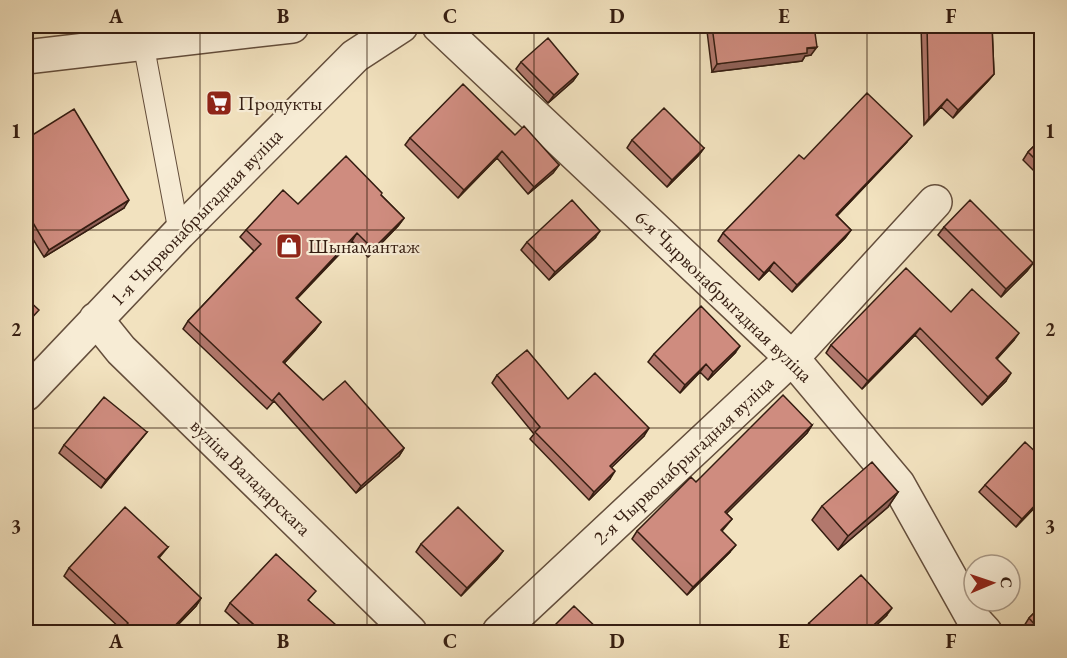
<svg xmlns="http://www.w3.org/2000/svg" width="1067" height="658" font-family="'EB Garamond',serif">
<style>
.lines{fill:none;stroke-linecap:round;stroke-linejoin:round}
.lane-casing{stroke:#644e3c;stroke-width:22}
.street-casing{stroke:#644e3c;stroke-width:36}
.lane{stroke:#f7ecd5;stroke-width:20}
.street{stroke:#f7ecd5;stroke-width:33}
.wall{fill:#b2786d;stroke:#351d11;stroke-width:1.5}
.shaded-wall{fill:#916259;stroke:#351d11;stroke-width:1.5}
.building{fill:#cf8c7f;stroke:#351d11;stroke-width:1.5}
.grid{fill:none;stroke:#351d11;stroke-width:1.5;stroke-opacity:0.55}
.labels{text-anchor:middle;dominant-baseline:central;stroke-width:4.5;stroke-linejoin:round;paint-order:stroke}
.poi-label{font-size:20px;fill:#351d11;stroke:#f7ecd5;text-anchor:start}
.street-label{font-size:20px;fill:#351d11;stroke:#f7ecd5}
.neatline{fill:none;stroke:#351d11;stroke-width:2}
.grid-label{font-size:20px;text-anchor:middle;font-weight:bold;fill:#351d11}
</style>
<rect width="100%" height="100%" fill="#f2e2bf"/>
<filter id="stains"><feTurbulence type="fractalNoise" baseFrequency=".00333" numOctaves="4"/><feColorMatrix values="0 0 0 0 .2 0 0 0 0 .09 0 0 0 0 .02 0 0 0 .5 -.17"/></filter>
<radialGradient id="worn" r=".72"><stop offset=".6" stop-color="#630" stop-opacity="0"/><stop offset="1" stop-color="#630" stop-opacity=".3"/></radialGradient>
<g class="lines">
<defs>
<path id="lane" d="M143,42L179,233"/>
<path id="street" d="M439,26L792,358L898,484L974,620L985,632
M26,57L292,26
M96,319L121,350L410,632
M26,394L179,233L355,56L401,26
M499,632L792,358L935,202"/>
</defs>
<use href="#lane" class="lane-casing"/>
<use href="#street" class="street-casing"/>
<use href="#lane" class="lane"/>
<use href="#street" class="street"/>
</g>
<path class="wall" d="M711,26H814L811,55L805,56L802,61L712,72L707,31Z
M921,26H992L994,74L988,81L953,118L941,107L924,125Z
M521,62L578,74L573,81L548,103L516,69Z
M515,135L559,165L553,173L528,194L497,158L458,198L405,145L410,138Z
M26,139L124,208L44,257L26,228Z
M1041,139V178L1023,160L1028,152Z
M632,140L704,148L698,156L667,187L627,148Z
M906,143L837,216L851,230L845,238L792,292L769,270L759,280L718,241L723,233L804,159Z
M381,195L404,218L398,226L368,257L352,241L297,299L321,322L315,330L284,363L323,400L404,448L399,456L356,493L274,401L267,409L183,329L188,321L254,251L240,237L246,230L298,204Z
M944,227L1033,263L1027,271L1001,297L938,235Z
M595,238L549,280L521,250L527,242Z
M951,312L1014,340L997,359L1006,381L982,405L915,335L862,389L826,353L831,345Z
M735,353L708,380L700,372L680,393L648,362L654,354Z
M497,375L568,399L644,436L611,467L610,479L589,500L530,439L534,434L492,383Z
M812,425L807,433L726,513L732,519L722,531L730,552L687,595L632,539L637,531L696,482Z
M147,432L101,488L59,453L64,445Z
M985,485L1041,501L1016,527L979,492Z
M898,492L888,507L838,550L812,520L822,506Z
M421,544L503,551L497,559L461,596L416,552Z
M168,547L159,558L201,598L196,606L170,633H120L122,630L64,576L69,568Z
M309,601L338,633H249L225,611L230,603Z
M1041,606V633H1030L1024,626L1029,618Z
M886,616L868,633H806L804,630L809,623Z"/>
<path class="shaded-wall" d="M817,47L811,55L805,56L802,61L712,72L717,64Z
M578,74L573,81L548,103L554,95Z
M994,74L988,81L953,118L958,110Z
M947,99L941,107L924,125L929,118Z
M912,136L906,143L830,223L836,215Z
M704,148L698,156L667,187L672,180Z
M502,151L497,158L458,198L464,190Z
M559,165L553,173L528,194L534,187Z
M129,200L124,208L44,257L49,250Z
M404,218L398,226L368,257L373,249Z
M851,230L845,238L792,292L797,285Z
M600,231L595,238L549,280L555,272Z
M357,233L352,241L290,305L296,298Z
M774,262L769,270L759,280L764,273Z
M1033,263L1027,271L1001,297L1006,289Z
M321,322L315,330L278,370L283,362Z
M920,328L915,335L862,389L868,381Z
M1019,333L1014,340L991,365L996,358Z
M740,346L735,353L708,380L713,372Z
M706,364L700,372L680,393L685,385Z
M1011,373L1006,381L982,405L988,397Z
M812,425L807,433L720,520L725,512Z
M649,428L644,436L605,474L610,466Z
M147,432L141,439L101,488L106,480Z
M404,448L399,456L356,493L361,486Z
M615,471L610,479L589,500L594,492Z
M898,492L888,507L838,550L848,536Z
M1041,499V501L1016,527L1022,519Z
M736,545L730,552L687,595L693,587Z
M503,551L497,559L461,596L467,588Z
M201,598L196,606L170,633H168Z
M892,608L886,616L868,633H865Z"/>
<path class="building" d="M712,26H814L817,47L807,48V53L717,64Z
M927,26H992L994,74L958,110L947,99L929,118Z
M548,38L578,74L554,95L521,62Z
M463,84L515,135L524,126L559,165L534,187L502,151L464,190L410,138Z
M867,93L912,136L836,215L851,230L797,285L774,262L764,273L723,233L799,155L804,159Z
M664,108L704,148L672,180L632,140Z
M74,109L129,200L49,250L26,211V139Z
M1041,139V165L1028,152Z
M346,156L382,193L381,195L404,218L373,249L357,233L296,298L321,322L283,362L323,400L345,381L404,448L361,486L279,393L272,401L188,321L261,244L246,230L283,190L298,204Z
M572,200L600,231L555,272L527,242Z
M970,200L1033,263L1006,289L944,227Z
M906,268L951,312L972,289L1019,333L996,358L1011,373L988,397L920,328L868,381L831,345Z
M26,298L39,310L26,324Z
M701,306L740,346L713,372L706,364L685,385L654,354Z
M527,350L568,399L595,373L649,428L610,466L615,471L594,492L535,432L540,427L497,375Z
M783,395L812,425L725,512L732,519L721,530L736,545L693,587L637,531L691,477L696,482Z
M104,397L147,432L106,480L64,445Z
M1025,442L1041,457V499L1022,519L985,485Z
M872,462L898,492L848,536L822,506Z
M125,507L168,547L158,557L201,598L168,633H123L121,631L128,623L69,568Z
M458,507L503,551L467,588L421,544Z
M276,554L316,591L308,600L336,625L333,628L338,633H263L230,603Z
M26,574L29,577L26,582Z
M861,575L892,608L865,633H818L809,623Z
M574,606L602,633H547Z
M1041,606V632L1029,618Z"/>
<path class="grid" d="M200,26V632M367,26V632M534,26V632M700,26V632M867,26V632M26,230H1042M26,428H1042"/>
<defs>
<symbol id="supermarket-square" viewBox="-11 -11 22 22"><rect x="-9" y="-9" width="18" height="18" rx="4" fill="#8f2418" stroke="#f7ecd5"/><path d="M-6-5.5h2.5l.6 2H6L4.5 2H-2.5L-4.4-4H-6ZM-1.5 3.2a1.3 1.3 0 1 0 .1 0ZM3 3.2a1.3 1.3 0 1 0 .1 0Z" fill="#fff"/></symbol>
<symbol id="shop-square" viewBox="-11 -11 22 22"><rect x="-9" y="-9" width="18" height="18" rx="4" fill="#8f2418" stroke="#f7ecd5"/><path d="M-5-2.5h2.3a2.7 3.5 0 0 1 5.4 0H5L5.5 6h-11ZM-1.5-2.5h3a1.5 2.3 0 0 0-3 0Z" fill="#fff"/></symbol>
</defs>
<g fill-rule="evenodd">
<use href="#supermarket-square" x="204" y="88" width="30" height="30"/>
<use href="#shop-square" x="274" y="231" width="30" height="30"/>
</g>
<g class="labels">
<g class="poi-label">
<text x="238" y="103">Продукты</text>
<text x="308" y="246">Шынамантаж</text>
</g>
<g class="street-label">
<text transform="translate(196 217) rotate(-46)">1-я Чырвонабрыгадная вуліца</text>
<text transform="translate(724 296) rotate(44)">6-я Чырвонабрыгадная вуліца</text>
<text transform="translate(683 460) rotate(-43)">2-я Чырвонабрыгадная вуліца</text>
<text transform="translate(251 477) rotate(44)">вуліца Валадарскага</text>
</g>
</g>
<rect width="1067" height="658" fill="none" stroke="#f2e2bf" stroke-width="66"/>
<g transform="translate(992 583) rotate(88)"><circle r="28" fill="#f7ecd5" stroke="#a99987" stroke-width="1.5"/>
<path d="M0-4.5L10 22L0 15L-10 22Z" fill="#8f2418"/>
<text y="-9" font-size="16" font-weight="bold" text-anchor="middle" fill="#351d11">С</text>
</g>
<rect x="33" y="33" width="1001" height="592" class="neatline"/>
<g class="grid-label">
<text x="116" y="23">A</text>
<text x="283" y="23">B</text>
<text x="450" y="23">C</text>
<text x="617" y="23">D</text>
<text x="784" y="23">E</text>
<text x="951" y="23">F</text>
<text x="16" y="138">1</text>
<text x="1050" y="138">1</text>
<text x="16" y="336">2</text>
<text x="1050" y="336">2</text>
<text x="16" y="533">3</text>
<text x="1050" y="533">3</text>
<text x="116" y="648">A</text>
<text x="283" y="648">B</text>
<text x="450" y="648">C</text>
<text x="617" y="648">D</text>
<text x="784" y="648">E</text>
<text x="951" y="648">F</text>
</g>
<rect width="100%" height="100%" filter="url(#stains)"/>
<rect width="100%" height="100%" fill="url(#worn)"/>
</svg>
